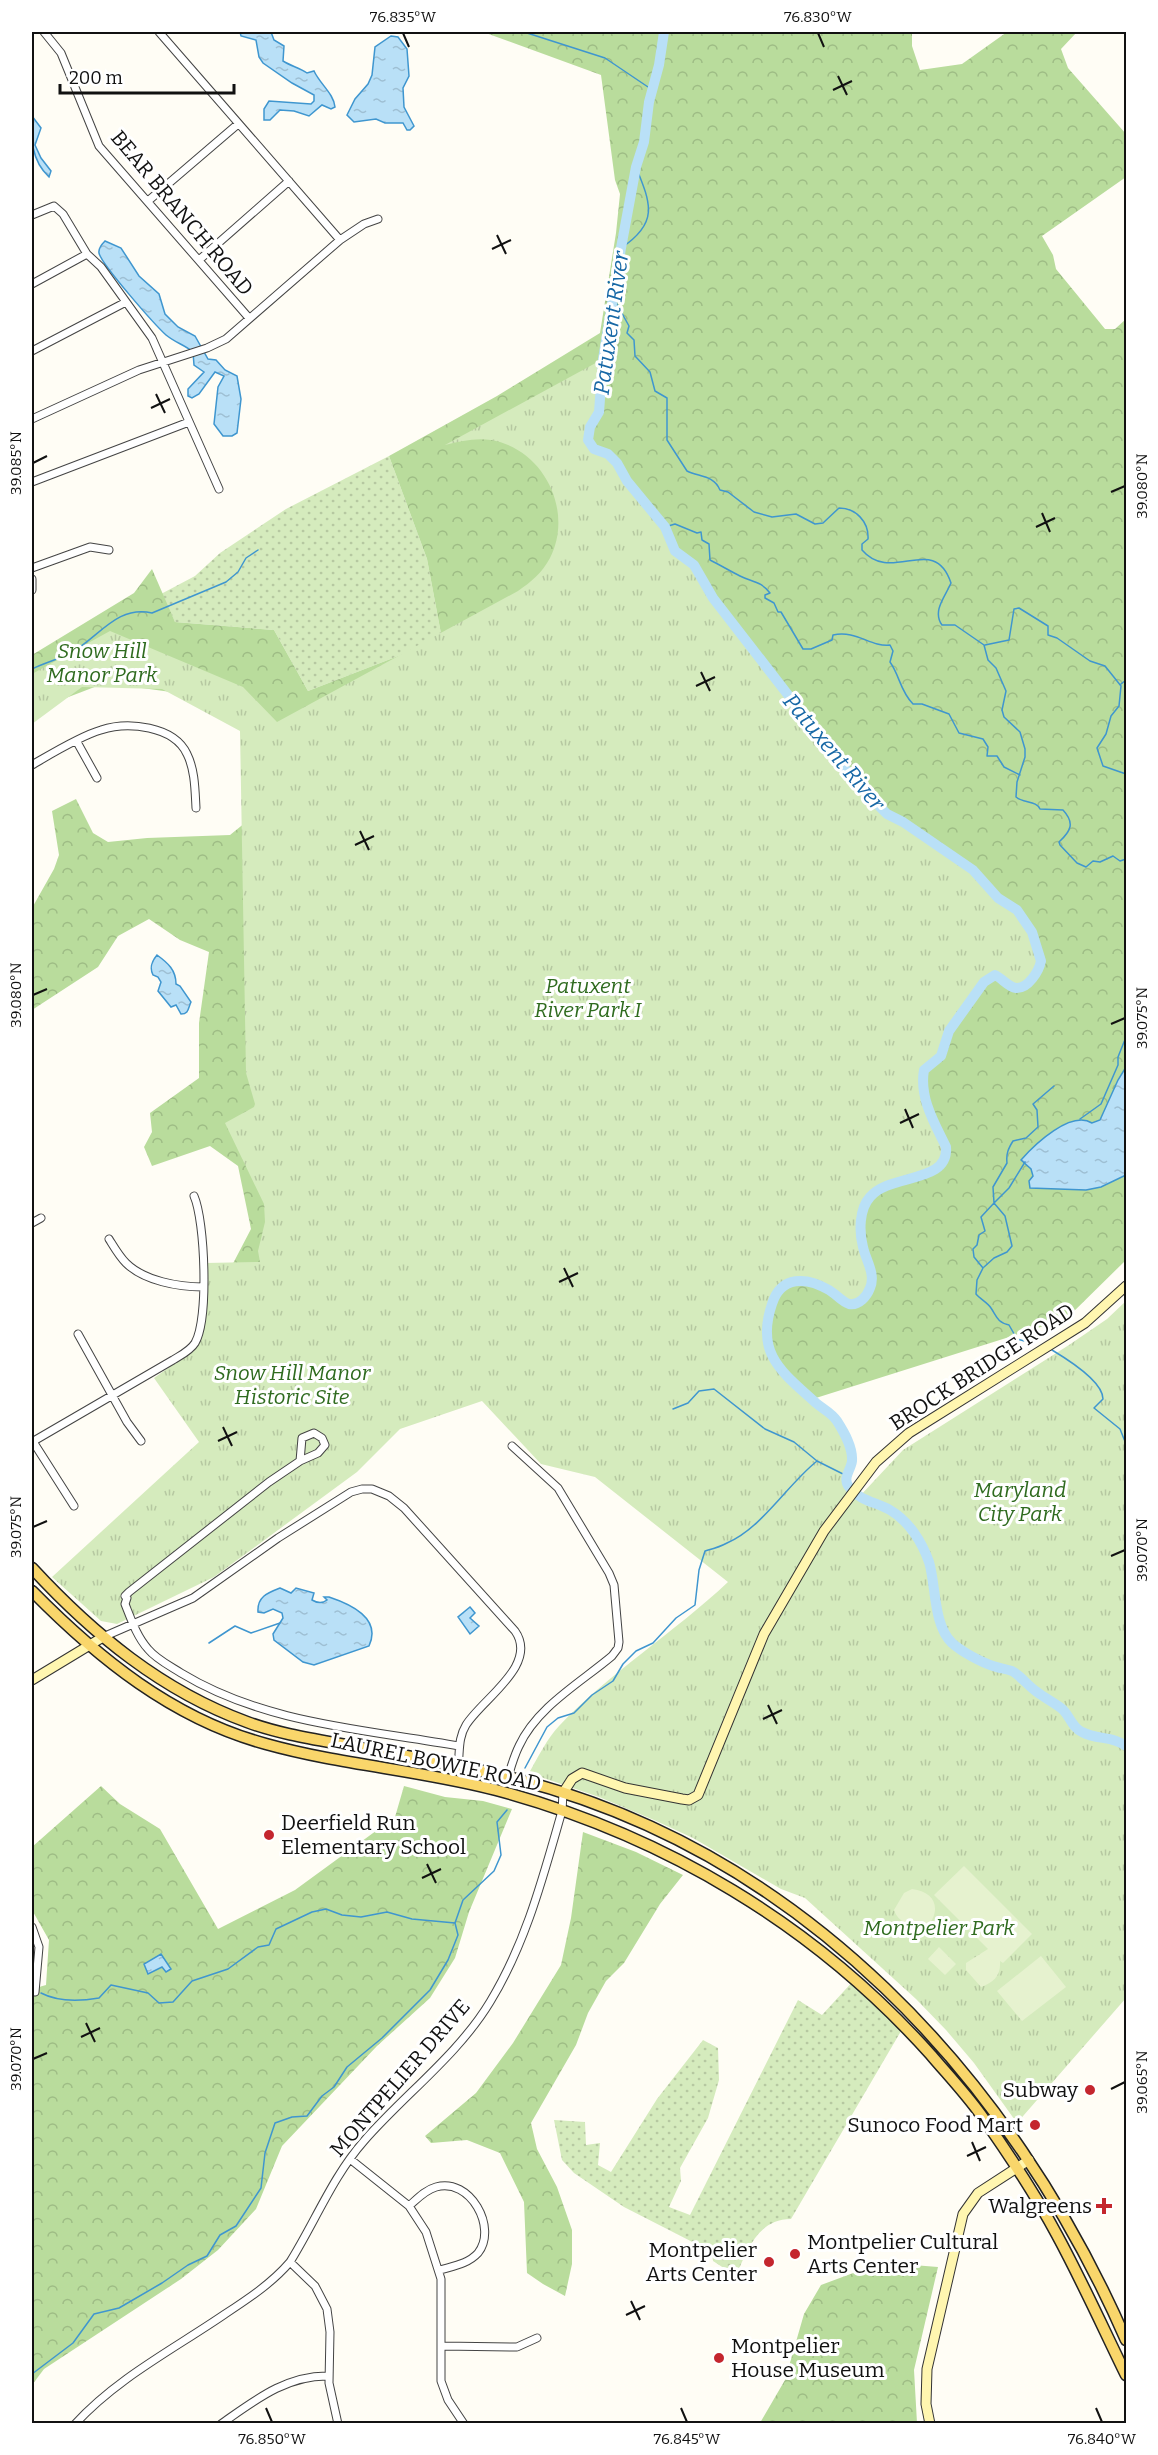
<svg xmlns="http://www.w3.org/2000/svg" width="1158" height="2455" font-family="Bitter,serif">
<style>
.grass{fill:url(#grass-dots)}
.forest{fill:url(#forest-crowns)}
.park{fill:url(#park-tufts)}
.pitch{fill:#e6f2cf}
.water{fill:url(#water-ripples);stroke:#3f96cf;stroke-width:1.5}
.lines{fill:none;stroke-linecap:round;stroke-linejoin:round}
.stream{stroke:#3f96cf;stroke-width:1.5}
.river{stroke:#b9e0f7;stroke-width:10}
.street-casing{stroke:#444;stroke-width:9}
.secondary-casing{stroke:#333;stroke-width:11}
.primary-casing{stroke:#222;stroke-width:13}
.street{stroke:#fff;stroke-width:7}
.secondary{stroke:#fff6b0;stroke-width:9}
.primary{stroke:#f9d66b;stroke-width:10}
.ticks{fill:none;stroke:#111;stroke-width:2}
.poi-dot{fill:#c4262e;stroke:#fff;stroke-width:2}
.labels{text-anchor:middle;dominant-baseline:central;stroke-width:6;stroke-linejoin:round;paint-order:stroke}
.street-label{font-size:21px;fill:#111;stroke:#fff}
.park-label{font-size:21px;font-style:italic;fill:#2f6b1f;stroke:#fff}
.poi-label{font-size:21px;fill:#111;stroke:#fff;text-anchor:end}
.water-label{font-size:22px;font-style:italic;fill:#1768a6;stroke:#fff}
.neatline{fill:none;stroke:#111;stroke-width:2}
.ticks-label{font-size:15px;text-anchor:middle;fill:#111}
</style>
<defs>
<pattern id="grass-dots" width="8" height="8" patternUnits="userSpaceOnUse" patternTransform="scale(1.5)"><rect width="8" height="8" fill="#d5ebbd"/><path d="M2 2h.1M6 6h.1" fill="none" stroke="#b6c8a1" stroke-width="1.8" stroke-linecap="round"/></pattern>
<pattern id="forest-crowns" width="20" height="18" patternUnits="userSpaceOnUse" patternTransform="scale(1.5)"><rect width="20" height="18" fill="#b9dc9c"/><path d="M2 6a3 3 0 1 1 6 0M12 15a3 3 0 1 1 6 0" fill="none" stroke="#9ebc85"/></pattern>
<pattern id="park-tufts" width="24" height="20" patternUnits="userSpaceOnUse" patternTransform="scale(1.5)"><rect width="24" height="20" fill="#d5ebbd"/><path d="M3 7l-1-3M5 7V3M7 7l1-3M15 17l-1-3M17 17v-4M19 17l1-3" fill="none" stroke="#b6c8a1"/></pattern>
<pattern id="water-ripples" width="26" height="14" patternUnits="userSpaceOnUse" patternTransform="scale(1.5)"><rect width="26" height="14" fill="#b9e0f7"/><path d="M2 4q2-2 4 0t4 0M15 11q2-2 4 0t4 0" fill="none" stroke="#9ebfd3"/></pattern>
</defs>
<rect width="100%" height="100%" fill="#fffdf5"/>
<path class="grass" d="M389,456L427,559L442,639L308,691L274,630L175,622L161,594L195,576L220,553L286,509Z
M855,1979L904,2026L791,2219C758,2219 747,2250 736,2276L713,2261L712,2252L624,2207L574,2173L562,2160L554,2120L585,2122L586,2145L600,2143L598,2165L611,2172L657,2099L703,2040L718,2048L719,2080L708,2118L680,2168L681,2181L669,2207L690,2215L798,2000L822,2015Z"/>
<path class="forest" d="M483,32H912V46L920,70L962,64L1007,32H1077L1061,49L1068,68L1126,134V177L1042,236L1053,255L1056,269L1105,329H1115L1126,319V1260L1066,1319L600,1466L354,1281L227,1275L251,1229L238,1166L210,1146L152,1166L144,1147L152,1132L150,1113L199,1078V1023L209,952L180,940L149,919L118,936L98,967L32,1010V908L54,869L59,855L52,811L76,799L93,833L108,842L147,838L230,835L267,805L245,725L193,695L105,683L32,711V655L134,593L152,569L175,622L274,630L308,691L442,639L427,559L389,456L497,396L600,333L616,233L620,194L615,180L601,75Z
M101,1786L120,1804L160,1829L218,1929L295,1890L395,1817L404,1786L445,1797L483,1801L512,1809L469,1912L455,1958L430,1998L377,2046L282,2146L256,2209L218,2250L181,2279L44,2369L32,2385V1989L46,1985L49,1940L32,1910V1847Z
M583,1832L636,1852L683,1875L660,1904L624,1963L606,1981L588,2013L576,2045L531,2123L537,2149L557,2187L572,2230V2264L565,2296L543,2284L527,2273L524,2202L500,2153L467,2140L431,2143L425,2136L476,2093L513,2043L561,1965L571,1918Z
M913,2265L938,2267L914,2370L917,2423H760L785,2380L804,2314L821,2285L864,2269Z"/>
<path class="park" d="M603,359L599,412L592,422L588,434L591,445L594,449L611,456L617,463L627,481L665,527L675,551L694,565L713,598L792,700L803,719L863,790L887,814L903,822L973,870L998,898L1017,910L1032,932L1041,961C1039,971 1028,989 1016,988C1008,987 1002,978 995,975L984,982L949,1031L941,1056L924,1071C919,1098 935,1124 946,1147C950,1186 883,1171 866,1201C860,1214 859,1233 862,1246C867,1265 881,1285 861,1301C857,1303 852,1305 848,1304C841,1301 835,1294 829,1290C823,1286 815,1285 808,1283C779,1277 773,1295 768,1319C765,1334 766,1346 773,1359L816,1402L836,1419L847,1439L851,1452L852,1460L846,1482L859,1497L903,1450L1069,1345L1107,1319L1126,1301V1998L1017,2123L974,2063L946,2030L916,1999L805,1898L781,1889L693,1838L654,1820L599,1797L529,1773C538,1757 547,1739 559,1726C610,1672 674,1633 728,1582L595,1477L541,1464L482,1401L400,1429L357,1472L214,1577L117,1624L101,1621L52,1577L199,1442L154,1378L181,1359L199,1334L205,1263L260,1262L258,1251L265,1222L264,1204L225,1123L254,1107L255,1104L246,1073L240,731L162,689L82,687L32,724V674L110,631L243,687L277,722L518,591C531,582 542,573 550,558C574,511 544,449 491,440C475,438 461,441 445,445Z"/>
<path class="pitch" d="M964,1866L1032,1934L1003,1963L1000,1961C1001,1976 994,1982 981,1987L966,1970V1963L988,1949L934,1895Z
M912,1889C938,1892 942,1913 924,1930C912,1926 898,1923 894,1910L904,1893Z
M939,1947L956,1964L945,1975L928,1959Z
M1041,1956L1066,1987L1022,2021L997,1991Z"/>
<path class="water" d="M240,32H271L274,40L284,46L283,61C291,66 300,68 307,73L314,71C320,84 334,94 335,107L331,109L322,105L309,116L294,111L280,110L270,120H264V109L269,101L311,104L314,101V95L292,83L263,63L259,57L256,40L241,36Z
M391,36L398,37L407,49L409,76L403,88L404,107L414,126L410,130H407L403,123H385L376,119L354,122L347,115L355,99L368,84L372,75L375,47Z
M32,116L41,128L35,145L41,158L51,171L49,177C31,160 31,139 32,116Z
M105,241L121,248L139,276L159,294L165,314L178,327L195,336L208,359L216,360L225,370L237,376L241,399L237,433L232,436H223L214,424L218,387L224,376L215,372L199,394L192,398L188,396V389L204,372L194,365L193,352C185,345 174,342 166,335C155,325 101,264 99,253C98,248 102,244 105,241Z
M157,955C168,963 176,970 176,984L180,986L191,1002C188,1008 189,1014 181,1014L176,1005L171,1007L158,991L161,982L158,977L153,975C149,967 152,961 157,955Z
M1126,1067V1175L1101,1187L1086,1190L1030,1188L1029,1181L1033,1176L1031,1169L1021,1160C1035,1144 1071,1110 1092,1123L1100,1120L1118,1080Z
M280,1588L291,1593L296,1588L314,1593L312,1600C317,1603 322,1604 327,1600L324,1597H329C350,1604 382,1618 369,1646L314,1665L303,1662L274,1640L273,1634L283,1618L282,1613L273,1609L264,1613L258,1612C257,1597 267,1593 280,1588Z
M470,1607L475,1613L470,1618L479,1626L470,1634L458,1617Z
M161,1954L171,1969L166,1972L162,1967L148,1974L144,1964Z"/>
<g class="lines">
<path class="stream" d="M524,32L605,58L651,89
M621,248C659,223 651,204 636,167
M613,297L629,326L627,333L634,340L635,356L650,372L655,391L667,398V440L687,471C699,477 714,475 720,490L728,492L754,512L772,517L796,514L815,524L823,523L839,508C856,508 869,522 868,539L862,544V550C892,585 934,532 951,583C945,597 932,611 942,625H955L984,645L988,660L996,668L1006,691L1002,710L1004,717L1020,732L1025,749V757L1017,782L1016,797C1023,803 1037,801 1040,809L1063,810C1075,823 1071,831 1059,842L1060,845L1077,863L1086,867L1093,861L1100,862L1113,856L1120,861L1126,859
M665,527L675,524L697,533L701,532L702,540L709,544L710,560C720,565 730,571 740,576C752,582 761,581 770,593L765,595V598L774,603L778,612H781L803,649H811L832,640L833,635C857,630 870,647 890,645L893,651L890,662C900,676 900,691 913,704H922L949,714L959,733L983,739L988,747L987,756H997L1004,767L1020,775
M985,645L1009,640L1014,609L1019,608L1048,626V635L1057,638L1090,661L1105,666L1121,686L1119,706L1111,716L1106,734L1097,748L1103,766L1126,774
M32,669C44,663 59,659 71,653C99,637 117,605 152,613L226,582L238,572L246,558L258,550
M1121,684L1126,680
M1080,1119L1101,1104L1118,1065V1057L1126,1037
M984,1267L994,1258L1007,1252L1012,1246L1005,1216L994,1203L1009,1188L1025,1162
M1037,1342H1028L1017,1339L1009,1325C997,1322 997,1317 991,1308C988,1303 980,1299 976,1294L977,1280L983,1268L974,1257L973,1249L977,1245L979,1235L985,1231L981,1217L994,1203L993,1187L1007,1163C1006,1154 1008,1149 1013,1141L1026,1138L1038,1127L1037,1110L1033,1104L1054,1086
M1052,1350C1067,1359 1103,1381 1103,1399L1094,1408L1120,1429L1126,1444
M673,1409L688,1403L699,1391L714,1389L765,1429L794,1442L817,1461
M209,1643L235,1626L251,1633L280,1623
M525,1768L547,1727L558,1718L574,1713L592,1695L613,1681L623,1664L636,1651L653,1643L676,1618L695,1605L699,1570L705,1551C712,1549 720,1547 727,1543C762,1528 787,1485 817,1461L847,1476
M41,1993C58,2002 81,2001 99,1998L111,1985L148,1993L159,2003L173,2002L192,1981L228,1969L258,1947L269,1945L276,1929L312,1912L326,1909L342,1915L361,1917L387,1912L412,1919L455,1923L463,1900L494,1871L501,1855L497,1822L507,1810
M32,2374L73,2343L94,2314L119,2308L162,2283L188,2265L207,2256L220,2235L236,2226L261,2188L265,2153L275,2123L292,2117L307,2116L322,2096L334,2087L347,2067L382,2038L430,1990L448,1960L458,1935L455,1923"/>
<path class="river" d="M664,32L659,65L649,102L644,142L636,167L621,248L603,359L599,412L590,427L588,440L594,449L608,454L617,463L627,481L665,527L675,551L694,565L713,598L792,700L803,719L863,790L887,814L903,822L973,870L998,898L1017,910L1032,932L1041,961C1039,971 1028,989 1016,988C1008,987 1002,978 995,975L984,982L949,1031L941,1056L924,1070C919,1098 935,1124 946,1147C949,1184 890,1173 870,1197C859,1209 859,1232 863,1247C866,1261 876,1274 870,1288C867,1296 859,1306 849,1304C842,1302 836,1294 829,1290C807,1277 781,1275 772,1304C755,1354 782,1372 816,1403C823,1409 832,1413 837,1421C844,1432 853,1447 852,1461C851,1470 842,1478 849,1487C860,1501 876,1502 890,1510C909,1521 922,1542 929,1562C936,1584 933,1625 952,1643C962,1652 981,1662 993,1666C999,1668 1006,1669 1012,1671C1021,1676 1028,1686 1037,1692C1045,1698 1053,1702 1061,1708C1070,1715 1071,1727 1082,1732C1097,1740 1113,1736 1126,1746"/>
<defs>
<path id="street" d="M44,32L61,53L99,146L249,318
M159,32L340,240
M148,201L238,124
M32,215L54,206L63,214L87,254L101,267L152,338L219,489
M199,260L289,181
M32,284L87,254
M32,351L126,302
M32,419L139,370L207,348L226,339L340,240L364,224L378,219
M32,482L189,422
M32,568L90,547L109,550
M32,579V590
M77,742L97,778
M32,765C51,754 80,736 101,730C128,721 174,726 187,754C195,770 195,790 196,808
M32,1223L41,1218
M109,1239C114,1247 119,1256 126,1263C144,1281 179,1287 203,1287
M78,1334L127,1422L141,1441
M314,1433L322,1438L325,1445L318,1453L300,1461L302,1438Z
M32,1440L74,1506
M32,1442L173,1360C181,1355 190,1351 195,1343C209,1319 205,1221 194,1196
M300,1461L269,1482L129,1592L125,1596L127,1598L125,1604C131,1619 137,1637 148,1649C156,1659 170,1666 181,1673C265,1724 364,1729 459,1746
M103,1637L193,1598L278,1538L351,1492L362,1489H372L389,1496L404,1508L515,1631C539,1665 482,1699 466,1725C458,1738 460,1751 458,1766
M508,1777C511,1767 514,1756 519,1746C537,1707 580,1683 612,1656L618,1648L619,1642L614,1585L609,1573L558,1488L512,1446
M32,1927L39,1947L35,1992
M350,2159L409,2206L426,2232L441,2279V2381L448,2400L464,2424
M409,2206C417,2199 425,2190 436,2187C470,2177 498,2228 478,2253C468,2264 453,2266 440,2270
M290,2262L315,2286L327,2309L330,2332L329,2383L338,2424
M442,2346L517,2347L537,2338
M75,2424C117,2378 174,2349 225,2314C248,2299 272,2283 290,2262C315,2222 333,2176 364,2141C404,2095 458,2055 490,2002C526,1943 543,1877 562,1811L563,1793
M221,2424C254,2401 286,2375 329,2376"/>
<path id="secondary" d="M32,1680L103,1637
M563,1793L572,1779L582,1773L625,1788L682,1799L689,1800L698,1795L764,1634L824,1531L876,1462L909,1433L1085,1323L1126,1286
M930,2424L926,2404L927,2369L963,2214L978,2193L1029,2160"/>
<path id="primary" d="M32,1568C93,1634 162,1691 247,1722C282,1735 320,1740 357,1747C410,1757 463,1765 516,1779C801,1852 1011,2076 1126,2340
M32,1591C98,1658 173,1719 266,1744C341,1765 420,1770 496,1790C664,1835 815,1925 931,2055C948,2075 966,2094 981,2115C1008,2153 1035,2194 1057,2235C1082,2281 1103,2328 1126,2375"/>
</defs>
<use href="#street" class="street-casing"/>
<use href="#secondary" class="secondary-casing"/>
<use href="#primary" class="primary-casing"/>
<use href="#street" class="street"/>
<use href="#secondary" class="secondary"/>
<use href="#primary" class="primary"/>
</g>
<path class="ticks" d="M403,33L409,47M818,33L824,47M838,76L847,95M833,90L852,81M497,235L506,254M492,249L511,240M156,394L165,413M151,408L170,399M33,463L47,456M1111,492L1125,486M1042,513L1050,532M1036,527L1055,518M701,672L710,691M696,686L715,677M360,831L369,850M355,845L374,836M33,995L47,989M1111,1024L1125,1018M905,1109L913,1128M900,1123L919,1114M564,1268L573,1287M559,1282L578,1273M223,1427L232,1446M218,1441L237,1432M33,1527L47,1521M1111,1556L1125,1550M768,1705L777,1724M763,1719L782,1710M427,1864L436,1883M422,1878L441,1869M86,2023L95,2042M81,2037L100,2028M33,2059L47,2053M1111,2089L1125,2082M972,2142L980,2161M967,2156L986,2147M631,2301L640,2320M626,2315L645,2306M266,2408L272,2422M681,2408L687,2422M1096,2408L1102,2422"/>
<g class="poi-dot">
<circle cx="269" cy="1835" r="6"/>
<circle cx="1090" cy="2090" r="6"/>
<circle cx="1035" cy="2125" r="6"/>
<path d="M1101 2197h6v6h6v6h-6v6h-6v-6h-6v-6h6z"/>
<circle cx="795" cy="2254" r="6"/>
<circle cx="769" cy="2262" r="6"/>
<circle cx="719" cy="2358" r="6"/>
</g>
<g class="labels">
<g class="street-label">
<text transform="translate(182 213) rotate(50)">BEAR BRANCH ROAD</text>
<text transform="translate(982 1367) rotate(-33)">BROCK BRIDGE ROAD</text>
<text transform="translate(436 1762) rotate(12)">LAUREL BOWIE ROAD</text>
<text transform="translate(400 2078) rotate(-49)">MONTPELIER DRIVE</text>
</g>
<g class="park-label">
<text x="102" y="651">Snow Hill<tspan x="102" dy="24">Manor Park</tspan></text>
<text x="588" y="986">Patuxent<tspan x="588" dy="24">River Park I</tspan></text>
<text x="292" y="1373">Snow Hill Manor<tspan x="292" dy="24">Historic Site</tspan></text>
<text x="1020" y="1490">Maryland<tspan x="1020" dy="24">City Park</tspan></text>
<text x="939" y="1928">Montpelier Park</text>
</g>
<g class="poi-label">
<text x="281" y="1823" text-anchor="start">Deerfield Run<tspan x="281" dy="24">Elementary School</tspan></text>
<text x="1078" y="2090">Subway</text>
<text x="1023" y="2125">Sunoco Food Mart</text>
<text x="1092" y="2206">Walgreens</text>
<text x="807" y="2242" text-anchor="start">Montpelier Cultural<tspan x="807" dy="24">Arts Center</tspan></text>
<text x="757" y="2250">Montpelier<tspan x="757" dy="24">Arts Center</tspan></text>
<text x="731" y="2346" text-anchor="start">Montpelier<tspan x="731" dy="24">House Museum</tspan></text>
</g>
<g class="water-label">
<text transform="translate(611 323) rotate(-82)">Patuxent River</text>
<text transform="translate(834 752) rotate(50)">Patuxent River</text>
</g>
</g>
<rect width="1158" height="2455" fill="none" stroke="#ffffff" stroke-width="66"/>
<path d="M60 84v9h174v-9" fill="none" stroke="#111111" stroke-width="3"/>
<text x="69" y="84" font-size="18" fill="#111111" stroke="#ffffff" stroke-width="4.5" paint-order="stroke">200 m</text>
<rect x="33" y="33" width="1092" height="2389" class="neatline"/>
<g class="ticks-label">
<text x="403" y="22">76.835°W</text>
<text x="818" y="22">76.830°W</text>
<text transform="translate(16 463) rotate(-90)" y="5">39.085°N</text>
<text transform="translate(1142 486) rotate(-90)" y="5">39.080°N</text>
<text transform="translate(16 995) rotate(-90)" y="5">39.080°N</text>
<text transform="translate(1142 1018) rotate(-90)" y="5">39.075°N</text>
<text transform="translate(16 1527) rotate(-90)" y="5">39.075°N</text>
<text transform="translate(1142 1550) rotate(-90)" y="5">39.070°N</text>
<text transform="translate(16 2059) rotate(-90)" y="5">39.070°N</text>
<text transform="translate(1142 2082) rotate(-90)" y="5">39.065°N</text>
<text x="272" y="2444">76.850°W</text>
<text x="687" y="2444">76.845°W</text>
<text x="1102" y="2444">76.840°W</text>
</g>
</svg>
